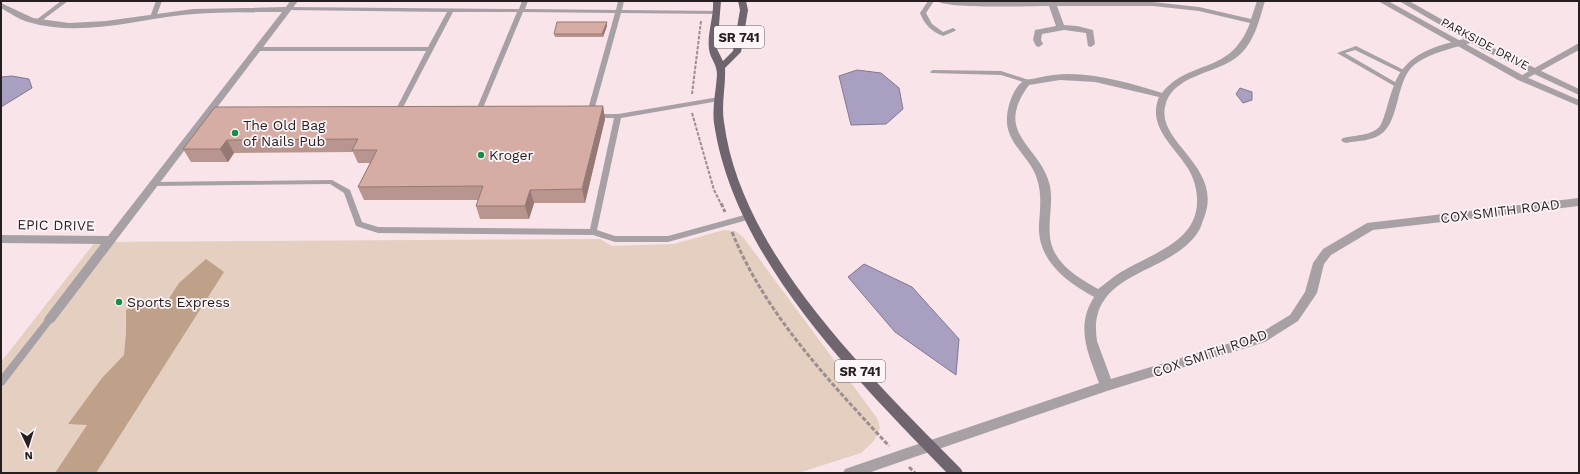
<svg xmlns="http://www.w3.org/2000/svg" width="1580" height="474" font-family="'Work Sans',sans-serif">
<style>
.green{fill:#e4cfc0}
.forest{fill:#bfa189}
.water{fill:#a99fc1;stroke:#827991}
.lines{fill:none;stroke-linecap:round;stroke-linejoin:round}
.path-far1{stroke:#9d8e92;stroke-width:2;stroke-dasharray:3.5 1.5;stroke-linecap:butt}
.path{stroke:#9d8e92;stroke-width:3;stroke-dasharray:4.5 2;stroke-linecap:butt}
.service{fill:#a7a1a6;fill-rule:evenodd}
.minor{fill:#a7a1a6;fill-rule:evenodd}
.tertiary{fill:#a7a1a6;fill-rule:evenodd}
.primary{fill:#6f656e;fill-rule:evenodd}
.wall{fill:#b8958e}
.shaded-wall{fill:#967974}
.building{fill:#d6ada5;stroke:#967974}
.poi-dot{fill:#1a8e48;stroke:#fdf5f7;stroke-width:1.5}
.labels{text-anchor:middle;dominant-baseline:central;stroke-width:3.5;stroke-linejoin:round;paint-order:stroke}
.far-street-label{font-size:12px;fill:#261f21;stroke:#fdf5f7}
.shield{fill:#fdf5f7;stroke:#665f61;stroke-width:1}
.shield-label{font-size:13px;font-weight:bold;fill:#261f21}
.poi-label{font-size:14px;fill:#261f21;stroke:#fdf5f7;text-anchor:start}
.street-label{font-size:14px;fill:#261f21;stroke:#fdf5f7}
</style>
<rect width="100%" height="100%" fill="#f9e4ea"/>
<path class="green" d="M724,230L735,231L743,237L877,418L880,428L874,441L861,453L798,473H1V362L95,242L600,239L612,246L674,244Z"/>
<path class="forest" d="M206,259L224,272L96,473H55L87,425L68,424L102,378L124,355L126,333V310L136,305L166,303L179,283Z"/>
<path class="water" d="M857,70L881,73L899,88L903,109L886,124L851,125L839,76Z
M12,76L29,79L32,88L1,107V77Z
M1240,88L1252,92V100L1243,103L1236,94Z
M864,264L912,287L959,339L956,375L895,332L848,277Z"/>
<g class="lines">
<path class="path-far1" d="M692,94L701,21
M692,113L714,190L721,204"/>
<path class="path" d="M721,203L725,212
M732,232C765,314 830,382 889,446
M909,467L915,473"/>
<path class="service" d="M61,1H68L40,22H36V20Z
M156,1H162L156,17L153,19L150,17Z
M522,1H528L525,9L616,10L618,1H624L622,10L720,11V13L718,14L621,13L593,114H618L719,97L722,99L719,101L621,118L597,230L615,236H668L748,214L752,217L751,219L668,242H615L593,235L378,233L356,226L344,193L330,184L154,186L150,184L154,182L332,180L350,190L362,222L378,227L590,229L614,118H595L592,117L589,118L586,116L615,13L523,12L480,115L477,117L474,115L517,12H453L399,115L396,117L393,115L426,51H257L254,49L257,47H428L447,12L285,10L284,9L287,7L519,9Z
M928,1H934L926,13L932,24L943,32L953,28L956,30L955,31L943,36C932,32 924,24 920,13Z
M1356,46L1406,71V73H1402L1355,50L1345,53L1400,85V87H1396L1337,53Z
M933,70L1001,71L1032,81L1033,82L1030,84L1001,75L931,73L930,72Z
M50,316L53,317L54,319L53,321L4,385L1,386V375L47,317Z"/>
<path class="minor" d="M290,1H298L54,322L50,324L46,322L44,319L46,316L101,244L1,243V235L108,236L282,12C248,12 215,12 182,15C131,21 79,37 28,22C18,19 10,13 1,8V3L33,18L69,23L106,21L193,9L286,7Z
M937,1L1153,2L1199,7L1251,19L1257,1H1265C1259,21 1254,44 1237,57C1216,74 1171,75 1165,107C1157,143 1224,167 1204,218C1202,222 1201,228 1198,232C1170,276 1086,270 1097,341L1111,379L1257,335L1290,315L1305,292L1313,263L1323,249L1367,223L1579,198V206L1373,230L1331,255L1324,264L1317,293L1298,321L1265,342L1107,391L930,452L925,450L923,446L925,442L1099,383C1088,353 1075,327 1094,297C1065,281 1037,260 1039,224C1040,209 1042,194 1037,179C1031,158 1009,146 1007,123C1006,110 1012,90 1022,82C1026,79 1033,79 1037,78C1078,67 1123,81 1162,93C1190,58 1230,76 1250,23L1199,11L1153,6H1057L1064,25L1077,26L1093,30L1095,44L1091,47L1088,46L1086,33L1064,30L1042,34L1041,40L1043,44L1039,47L1036,46L1033,40L1035,30L1056,26L1049,6C1031,6 946,9 937,1ZM1060,80L1095,82L1159,97C1147,126 1173,145 1187,167C1193,176 1197,188 1197,199C1199,244 1145,255 1115,276C1109,280 1104,285 1098,289C1082,280 1061,268 1053,249C1045,229 1054,207 1050,186C1041,145 992,135 1029,85Z
M1471,37L1474,38L1475,40L1474,42C1454,48 1431,52 1414,65C1394,82 1401,127 1376,137C1367,141 1356,141 1346,143L1343,142L1341,140L1343,138C1354,135 1372,136 1380,126C1385,118 1389,97 1393,88C1405,51 1438,46 1471,37Z
M1579,43V50L1524,80H1518L1517,78Z"/>
<path class="tertiary" d="M1378,1H1388L1524,76L1579,100V106L1518,80Z
M1399,1H1409L1491,47L1579,89V95L1485,51Z
M930,440L935,442L937,446L935,450L868,473H843L845,469Z"/>
<path class="primary" d="M713,1H721L717,49L723,61L733,51L740,10L738,1H746L748,10L741,52L725,68C726,86 721,104 724,122C741,255 871,377 961,469L963,473H947C855,378 734,259 714,123C712,107 716,91 717,75C717,63 710,59 709,49C707,33 714,17 713,1Z"/>
</g>
<path class="wall" d="M607,26L603,37H555L554,34Z
M603,106L605,119L585,203H534L529,219H480L476,206L478,200H364L358,187L370,163H358L353,152L234,153L228,162H191L183,149L215,107Z"/>
<path class="shaded-wall" d="M607,22V26L603,37L602,34Z
M603,106L605,119L585,203L582,189Z
M227,140L234,153L228,162L220,149Z
M530,190L534,203L529,219L525,206Z"/>
<path class="building" d="M557,22H607L602,34H554Z
M603,106L582,189L530,190L525,206H476L483,186L358,187L377,150H352L358,139L227,140L220,149H183L215,107Z"/>
<g class="poi-dot">
<circle cx="235" cy="133" r="4"/>
<circle cx="481" cy="155" r="4"/>
<circle cx="119" cy="302" r="4"/>
</g>
<g class="labels">
<g class="far-street-label">
<text transform="translate(1485 44) rotate(28)">PARKSIDE DRIVE</text>
</g>
<g class="shield">
<rect x="714" y="26" width="50" height="22" rx="3"/>
<rect x="835" y="360" width="50" height="22" rx="3"/>
</g>
<g class="shield-label">
<text x="739" y="37">SR 741</text>
<text x="860" y="371">SR 741</text>
</g>
<g class="poi-label">
<text x="243" y="125">The Old Bag<tspan x="243" dy="16">of Nails Pub</tspan></text>
<text x="489" y="155">Kroger</text>
<text x="127" y="302">Sports Express</text>
</g>
<g class="street-label">
<text transform="translate(1500 211) rotate(-7)">COX SMITH ROAD</text>
<text transform="translate(56 225) rotate(1)">EPIC DRIVE</text>
<text transform="translate(1210 353) rotate(-19)">COX SMITH ROAD</text>
</g>
</g>
<rect width="1580" height="474" fill="none" stroke="#261f21" stroke-width="4"/>
<g transform="translate(28 446) rotate(176)" stroke="#fdf5f7" stroke-width="3" paint-order="stroke">
<path d="M0-3L7 15L0 10L-7 15Z" fill="#261f21"/>
<text y="-6" font-size="11" font-weight="bold" text-anchor="middle" fill="#261f21">N</text>
</g>
</svg>
